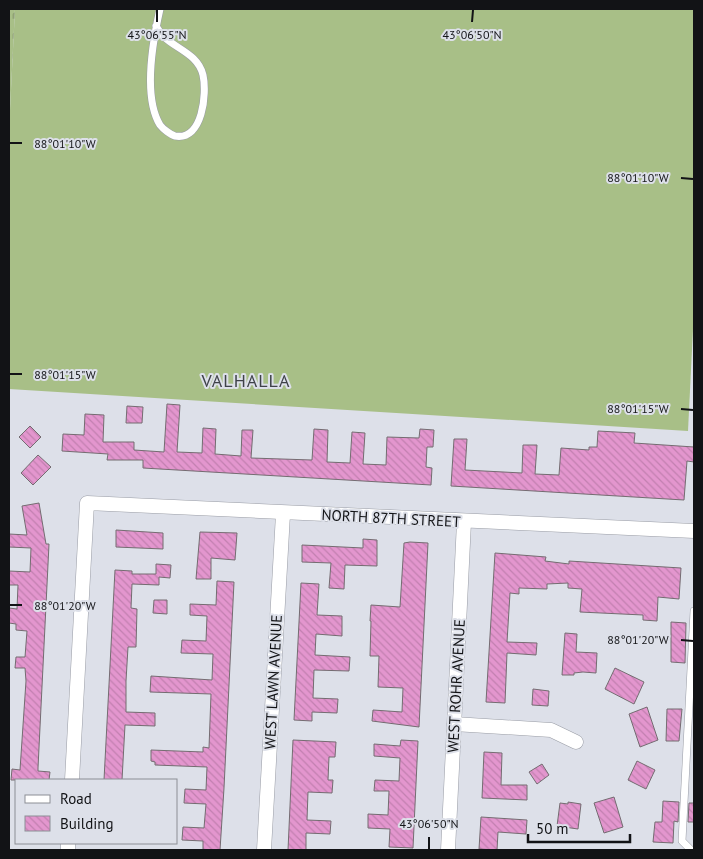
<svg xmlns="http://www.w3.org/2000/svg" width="703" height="859" font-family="'PT Sans',sans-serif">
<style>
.grass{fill:#a8bf87}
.cemetery{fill:url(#cemetery-stones)}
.building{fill:url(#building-back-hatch);stroke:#746c71}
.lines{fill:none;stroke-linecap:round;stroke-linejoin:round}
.service-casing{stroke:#999ca5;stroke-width:8}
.minor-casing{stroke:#999ca5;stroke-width:15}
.service{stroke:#fff;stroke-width:7}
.minor{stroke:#fff;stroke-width:14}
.ticks{fill:none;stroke:#121316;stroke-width:2}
.labels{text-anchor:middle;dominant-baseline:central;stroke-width:4;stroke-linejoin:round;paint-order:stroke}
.street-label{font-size:15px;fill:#121316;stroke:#dde0e9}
.quarter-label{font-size:18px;letter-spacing:1px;fill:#3f4249;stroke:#dde0e9}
.ticks-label{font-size:12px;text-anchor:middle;fill:#121316;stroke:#dde0e9;stroke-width:4;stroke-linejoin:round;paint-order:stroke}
</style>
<defs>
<pattern id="cemetery-stones" width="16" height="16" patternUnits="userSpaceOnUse" patternTransform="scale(1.25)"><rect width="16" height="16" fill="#a8bf87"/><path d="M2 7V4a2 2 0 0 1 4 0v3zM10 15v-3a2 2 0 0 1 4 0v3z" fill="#90a374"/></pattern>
<pattern id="building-back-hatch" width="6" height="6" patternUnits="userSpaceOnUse" patternTransform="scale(1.25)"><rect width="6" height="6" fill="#e396ce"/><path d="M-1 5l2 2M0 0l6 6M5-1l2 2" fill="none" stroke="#c280b0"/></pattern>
</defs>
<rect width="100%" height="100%" fill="#dde0e9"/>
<path class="grass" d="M15,9H694V309L688,431L9,389V130Z"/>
<path class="cemetery" d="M9,9H15L9,130Z"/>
<path class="building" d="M167,404L180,405L177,452L202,453L203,428L216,429L215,454L241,456L242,430H253L251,458L312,460L314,429L328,430L327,462L350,463L352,432L365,433L363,464L386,465L387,437L419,438L420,429L434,430L433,447H427L426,467L432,468L431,485L143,468V460H107L108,454L62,451L63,434L84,435L85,414L104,415L103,442H134V450L164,452Z
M127,406L143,407L142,423H126Z
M30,426L41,437L30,448L19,437Z
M598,431L635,433L634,443L694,447V462L687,461L684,500L451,486L454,439H467L465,470L522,473L523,445H537L535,474L559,475L561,448L589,450V447H597Z
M38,455L51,467L33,485L21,473Z
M39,503L46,544H49L38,768V771L50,772L49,780H11L12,769L20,770L26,681L25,668H15L16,657H25L27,631L16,630V624L9,623V608L17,609L18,585H9V571L30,572L31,548L9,547V534L27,535L22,506Z
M116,530L163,533V549L116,547Z
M200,532L237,533L235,560L211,558V579H196Z
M363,539L377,540V566L345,565L344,589L329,588L331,563L302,562V545L363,548Z
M410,542L428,543L419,727L372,721L373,710L402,712L403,688L378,687L379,656H370L371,621H370L371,605L400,607L404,543Z
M495,553L546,557L545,561L569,564V561L681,568L679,599L658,597L657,621L643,620V615L580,612L582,589L568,588V583L547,584V589L519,588V594L510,593L507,642L537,643L536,655L507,653L505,703L486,702Z
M156,564L171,565L170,578L159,577V585L132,584L131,608L137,609L136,647H128L126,681V712L155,713V726L125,725L122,780H104L115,570L132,571V574H156Z
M217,581L234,582L224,788L220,850H203V841L182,840L183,827L204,828L206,804L184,803L185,789L206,790L207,767L155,765V762L151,761V750L203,752V747L209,748L211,694L150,692L151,676L212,680L213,654L181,653L182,640L206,641L207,616L190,615V604L216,605Z
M301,583L319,584L317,615L342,616V636L316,634L315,655L350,657L349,671L314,670L313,698L338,699L337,713L312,712V721L294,720Z
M154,600H167V614L153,613Z
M671,622L686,623L685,663L671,662Z
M565,633L577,634L576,652L597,653L596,673L583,672L574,673V675H562Z
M615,668L644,682L634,704L605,689Z
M533,689L549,691L548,706L532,705Z
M647,707L658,740L640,747L629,714Z
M667,709H682L679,741H666Z
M293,740L336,742L335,757H329L328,780H333L332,793L308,792L307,820L331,821L330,834L306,833V850H288Z
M401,740L418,741L413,848L389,847L390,829L368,828V814L388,815L389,791H374L375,780L399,781L400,758L374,756V744L400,746Z
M484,752L502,753L501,785H527V800L482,798Z
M637,761L655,770L646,789L628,780Z
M542,764L549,775L537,784L529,772Z
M614,797L623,827L604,833L594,803Z
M663,801L679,802L678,822L674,821L673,843L653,842L655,822H662Z
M568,802L581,804L578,829L557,826L560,803L568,804Z
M689,803H694V822H688Z
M481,817L527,820L526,834L498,832L497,850L479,849Z"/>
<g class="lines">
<defs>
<path id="service" d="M156,26C158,29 160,33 163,36C176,49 198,54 203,75C207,93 203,141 175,136C171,135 163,129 160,125C143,97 153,40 160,9
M691,850L682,841L694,611"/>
<path id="minor" d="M454,724L551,730L576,742
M72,780L87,503L694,531
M68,850V843
M264,850L283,514
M448,850L464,522"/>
</defs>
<use href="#service" class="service-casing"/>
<use href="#minor" class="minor-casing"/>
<use href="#service" class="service"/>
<use href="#minor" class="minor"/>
</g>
<path class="ticks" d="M157,22V10M472,22L473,10M10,143H22M681,178L693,179M10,374H22M681,409L693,410M10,605H22M681,640L693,641M429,849V837"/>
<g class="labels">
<g class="street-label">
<text transform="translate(391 518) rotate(3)">NORTH 87TH STREET</text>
<text transform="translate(273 682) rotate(-87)">WEST LAWN AVENUE</text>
<text transform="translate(456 686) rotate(-87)">WEST ROHR AVENUE</text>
</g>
<g class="quarter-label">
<text x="246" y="380">VALHALLA</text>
</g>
</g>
<g class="ticks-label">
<text x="157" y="39">43°06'55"N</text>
<text x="472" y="39">43°06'50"N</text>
<text x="65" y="148">88°01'10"W</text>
<text x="638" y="182">88°01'10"W</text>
<text x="65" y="379">88°01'15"W</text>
<text x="638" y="413">88°01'15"W</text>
<text x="65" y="610">88°01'20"W</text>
<text x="638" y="644">88°01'20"W</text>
<text x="429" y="828">43°06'50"N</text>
</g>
<rect width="703" height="859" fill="none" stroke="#121316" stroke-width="20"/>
<rect x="15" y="779" width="162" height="65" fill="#dde0e9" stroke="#8c8e95"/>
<rect x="25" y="795" width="25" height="8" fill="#ffffff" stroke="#8c8e95"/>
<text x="60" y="804" font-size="15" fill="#121316">Road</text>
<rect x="25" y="816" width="25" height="15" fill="url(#building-back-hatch)" stroke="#8c8e95"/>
<text x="60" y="829" font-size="15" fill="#121316">Building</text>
<path d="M528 834v8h102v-8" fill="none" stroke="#121316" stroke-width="2.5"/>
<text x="536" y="834" font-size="15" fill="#121316" stroke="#dde0e9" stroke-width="4" paint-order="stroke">50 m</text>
</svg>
